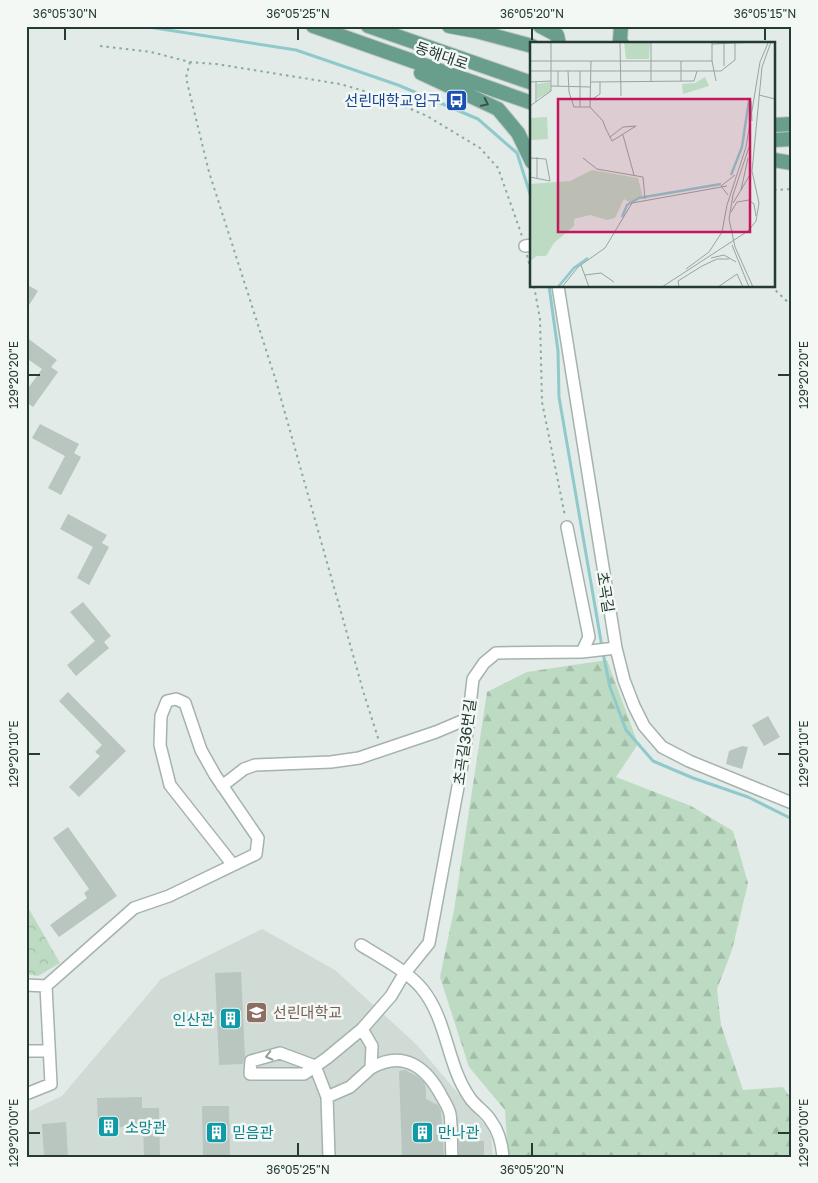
<svg xmlns="http://www.w3.org/2000/svg" width="818" height="1183" font-family="'Golos Text','Noto Sans KR',sans-serif">
<style>
.built{fill:#d1dbd5}
.forest{fill:url(#forest-firs)}
.park{fill:url(#park-crowns)}
.lines{fill:none;stroke-linecap:round;stroke-linejoin:round}
.stream{stroke:#8fc9cc;stroke-width:3}
.building{fill:#b8c6bf}
.minor-casing{stroke:#a5b3ad;stroke-width:14}
.major-casing{stroke:#c2c8c6;stroke-width:16}
.path{stroke:#85ad9d;stroke-width:2;stroke-dasharray:2.5 4;stroke-linecap:butt}
.minor{stroke:#fff;stroke-width:11}
.major{stroke:#6a9e8c;stroke-width:14}
.oneway{stroke:#365449}
.oneway2{stroke:#929d99}
.ticks{fill:none;stroke:#243b33;stroke-width:2}
.labels{text-anchor:middle;dominant-baseline:central;stroke-width:5;stroke-linejoin:round;paint-order:stroke}
.street-label{font-size:15px;fill:#243b33;stroke:#f3f8f5}
.transit-label{font-size:15px;fill:#164399;stroke:#f3f8f5;text-anchor:end}
.education-label{font-size:15px;fill:#785e54;stroke:#f3f8f5;text-anchor:start}
.culture-label{font-size:15px;fill:#0d838f;stroke:#f3f8f5;text-anchor:start}
.inset-river{fill:none;stroke:#8fc9cc;stroke-width:2.5}
.inset-road{fill:none;stroke:#96a59f;stroke-width:1}
.view{fill:#c2185b;fill-opacity:0.15;stroke:#c2185b;stroke-width:2.5}
.inset-edge{fill:none;stroke:#243b33;stroke-width:2.5}
.neatline{fill:none;stroke:#243b33;stroke-width:2}
.ticks-label{font-size:12px;text-anchor:middle;fill:#243b33}
</style>
<defs>
<pattern id="forest-firs" width="22" height="20" patternUnits="userSpaceOnUse" patternTransform="scale(1.25)"><rect width="22" height="20" fill="#bddbc2"/><path d="M5 1l3.5 6h-7zM16 11l3.5 6h-7z" fill="#a2bda7"/></pattern>
<pattern id="park-crowns" width="20" height="18" patternUnits="userSpaceOnUse" patternTransform="scale(1.25)"><rect width="20" height="18" fill="#bddbc2"/><path d="M2 6a3 3 0 1 1 6 0M12 15a3 3 0 1 1 6 0" fill="none" stroke="#a2bda7"/></pattern>
</defs>
<rect width="100%" height="100%" fill="#e2ebe7"/>
<path class="built" d="M262,929L335,970L417,1045L491,1132L493,1157H26V1113L62,1096L161,979Z"/>
<path class="forest" d="M607,660L638,744L616,777L691,806L733,831L748,883L732,950L717,989L721,1025L743,1090L783,1087L792,1100V1157H508L505,1110L469,1067L440,977L454,910L487,692L527,672Z"/>
<path class="park" d="M26,904L60,963L38,976L26,974Z"/>
<g class="lines">
<path class="stream" d="M142,26L296,50L398,85L478,119L517,153L532,200
M549,286L558,351L559,397L602,647
M603,653L610,687L626,730L653,761L693,778L748,797L792,819"/>
</g>
<path class="building" d="M26,284L38,291L26,310Z
M26,337L57,360L51,367L58,372L33,407L26,402V391L42,369L26,358Z
M40,424L79,444L74,453L81,457L61,495L48,488L65,456L32,438Z
M68,514L107,535L102,543L109,547L89,585L77,578L93,547L60,529Z
M83,602L111,636L104,642L109,648L76,676L67,665L95,641L70,612Z
M68,692L126,751L79,797L69,787L100,756L95,752L102,745L59,701Z
M768,716L780,737L764,746L752,725Z
M742,746L748,747L742,769L726,764L729,751Z
M68,827L117,896L59,937L50,925L87,898L84,893L89,889L53,838Z
M241,972L245,1056L243,1064L219,1065L215,973Z
M405,1070L417,1076L424,1082L426,1088V1099L438,1105L441,1111L444,1157H402L399,1071Z
M142,1097V1108H159L160,1157H144L143,1126L98,1128L97,1098Z
M202,1106H229L230,1157H203Z
M66,1122L68,1157H44L42,1124Z
M459,1141H484V1157H459Z"/>
<g class="lines">
<defs>
<path id="minor" d="M525,246L532,245
M558,286L616,648L624,680L634,706L644,726L662,747L689,761L792,803
M567,527L589,637L582,652
M222,786L244,769L255,765L331,762L359,758L436,732L469,718
M361,945C380,957 409,972 423,990C448,1022 447,1066 470,1098C476,1107 486,1112 491,1121C498,1130 502,1145 503,1157
M26,985L46,986L134,908L169,896L256,854L258,838L215,775L201,750L185,703L176,699L167,701L161,716L160,745L170,785L233,865
M26,1051H49
M371,1068C404,1049 427,1068 442,1097C445,1102 449,1109 450,1114C452,1128 451,1143 452,1157
M26,1094L51,1084L46,986
M327,1097L350,1087L371,1068L372,1046L362,1029
M329,1157L327,1097L315,1066L280,1053L251,1061L250,1074H304L327,1058L362,1029L391,996L404,974L429,943L465,749L473,679L484,663L496,653L582,652L616,648"/>
<path id="major" d="M313,26L532,103
M368,26L532,83
M449,26L476,31L532,46
M540,26L557,35L559,44
M621,26L620,40L622,44
M421,73L498,109L518,133L532,162
M774,125L792,124
M774,140L792,139
M774,160L792,163"/>
</defs>
<use href="#minor" class="minor-casing"/>
<use href="#major" class="major-casing"/>
<path class="path" d="M100,46L151,52L190,62L216,64L340,84L378,95L427,116L480,148L498,168L522,236
M190,62L186,78L209,172L276,381L364,694L379,741
M774,190L792,189
M527,255L532,275
M534,286L540,319L542,402L565,516
M771,286L792,306"/>
<use href="#minor" class="minor"/>
<use href="#major" class="major"/>
</g>
<defs><path id="oneway-chevron" d="M-2-3.5L2.5 0L-2 3.5" fill="none" stroke-width="1.6" stroke-linecap="round" stroke-linejoin="round" transform="scale(1.25)"/></defs>
<use class="oneway" href="#oneway-chevron" transform="translate(485 103) rotate(26)"/>
<use class="oneway2" href="#oneway-chevron" transform="translate(269 1056) rotate(166)"/>
<path class="ticks" d="M65,28V40M298,28V40M532,28V40M765,28V40M28,375H40M778,375H790M28,754H40M778,754H790M28,1133H40M778,1133H790M298,1143V1156M532,1143V1156"/>
<defs>
<symbol id="bus-square" viewBox="-11 -11 22 22"><rect x="-9" y="-9" width="18" height="18" rx="4" fill="#1a4fb4" stroke="#f3f8f5"/><path d="M-5-6H5V4H4V6H2V4H-2V6H-4V4H-5ZM-3.5-4V0h7V-4ZM-3.5 1.2v1.5H-2V1.2ZM2 1.2v1.5H3.5V1.2Z" fill="#fff"/></symbol>
<symbol id="university-square" viewBox="-11 -11 22 22"><rect x="-9" y="-9" width="18" height="18" rx="4" fill="#8d6e63" stroke="#f3f8f5"/><path d="M0-5L7-2L0 1L-7-2ZM-4 1L0 2.5L4 1V4Q0 6-4 4Z" fill="#fff"/></symbol>
<symbol id="building-square" viewBox="-11 -11 22 22"><rect x="-9" y="-9" width="18" height="18" rx="4" fill="#0f9aa8" stroke="#f3f8f5"/><path d="M-4-6H4V6H1V3H-1V6H-4ZM-2.5-4.3h1.7v1.8h-1.7ZM.8-4.3h1.7v1.8H.8ZM-2.5-1h1.7V.8h-1.7ZM.8-1h1.7V.8H.8Z" fill="#fff"/></symbol>
</defs>
<g fill-rule="evenodd">
<use href="#bus-square" x="444" y="88" width="25" height="25"/>
<use href="#university-square" x="244" y="1000" width="25" height="25"/>
<use href="#building-square" x="218" y="1006" width="25" height="25"/>
<use href="#building-square" x="96" y="1114" width="25" height="25"/>
<use href="#building-square" x="204" y="1120" width="25" height="25"/>
<use href="#building-square" x="410" y="1120" width="25" height="25"/>
</g>
<g class="labels">
<g class="street-label">
<text transform="translate(442 55) rotate(19)">동해대로</text>
<text transform="translate(606 592) rotate(81)">초곡길</text>
<text transform="translate(464 742) rotate(-82)">초곡길36번길</text>
</g>
<g class="transit-label">
<text x="441" y="100">선린대학교입구</text>
</g>
<g class="education-label">
<text x="273" y="1012">선린대학교</text>
</g>
<g class="culture-label">
<text x="214" y="1019" text-anchor="end">인산관</text>
<text x="125" y="1127">소망관</text>
<text x="232" y="1132">믿음관</text>
<text x="438" y="1132">만나관</text>
</g>
</g>
<g transform="translate(530 42)">
<rect width="245" height="245" fill="#e2ebe7"/>
<path d="M62,128L108,136L113,155L99,160L94,157L85,176L77,178L60,173L44,177V184L24,201L16,214H7L0,219V142L40,139Z" fill="#bddbc2"/>
<path d="M94,0H120L119,17H96ZM175,35L179,44L153,52L152,42L165,41ZM20,40L21,49L7,57V42Z" fill="#bddbc2"/>
<path d="M17,75L18,97L1,98L0,76Z" fill="#bddbc2"/>
<path class="inset-river" d="M201,133L212,105L219,58M92,175L97,163L109,156L191,142M28,245L44,226L58,216"/>
<path class="inset-road" d="M90,0L91,54M182,2L228,0M0,19H182V0M61,19L60,65L73,79L75,85L82,99L106,84L93,85L80,95M182,19L186,39M194,24V0M0,29H191L205,18V0M28,29V44M38,29L39,50L44,65H60M50,29V65M151,39V19M0,40L21,39M6,40V60M61,40L164,39L167,29M121,40V0M21,44L61,45M229,53L245,57M61,58L70,52V40M221,59L222,79M0,64L21,49V0M93,93L104,133M219,105L203,153L199,177L205,205L223,245M7,115V136M0,116L16,117L20,139L0,135M53,116L67,127L113,135L115,157M211,148L221,131M198,153L191,144L205,133M203,161L211,148L218,116M201,170L207,160L219,158L224,162L226,174M202,203L219,245M181,216L194,213L206,220M51,223L59,245M156,227L179,210L192,190L197,163L216,105L230,20L238,1M55,233L71,231L84,240M32,245L48,225L75,206L102,161L197,144M132,245L218,189L226,179L229,161L222,129L232,25L241,0M149,245L148,239L172,224L187,217H199M188,245L207,232L213,245"/>
<path class="view" d="M28,57H220V190H28Z"/>
<rect width="245" height="245" class="inset-edge"/>
</g>
<rect width="818" height="1183" fill="none" stroke="#f3f8f5" stroke-width="55"/>
<rect x="28" y="28" width="762" height="1128" class="neatline"/>
<g class="ticks-label">
<text x="65" y="18">36°05'30"N</text>
<text x="298" y="18">36°05'25"N</text>
<text x="532" y="18">36°05'20"N</text>
<text x="765" y="18">36°05'15"N</text>
<text transform="translate(804 375) rotate(-90)" y="4">129°20'20"E</text>
<text transform="translate(14 375) rotate(-90)" y="4">129°20'20"E</text>
<text transform="translate(804 754) rotate(-90)" y="4">129°20'10"E</text>
<text transform="translate(14 754) rotate(-90)" y="4">129°20'10"E</text>
<text transform="translate(804 1133) rotate(-90)" y="4">129°20'00"E</text>
<text transform="translate(14 1133) rotate(-90)" y="4">129°20'00"E</text>
<text x="298" y="1174">36°05'25"N</text>
<text x="532" y="1174">36°05'20"N</text>
</g>
</svg>
